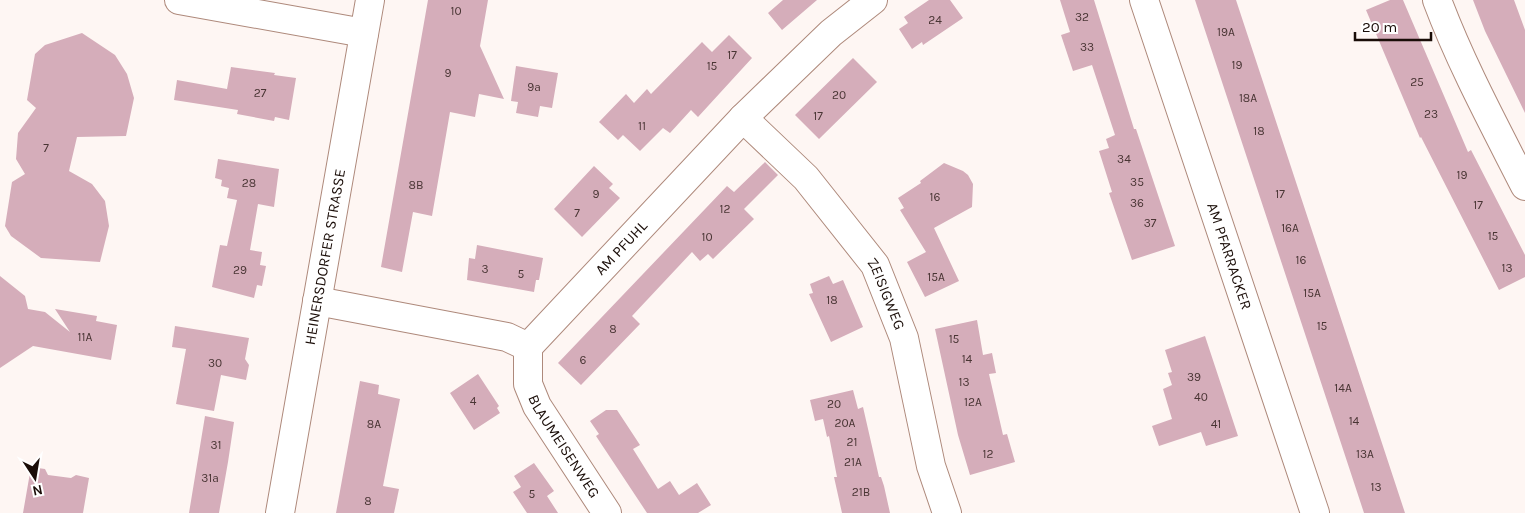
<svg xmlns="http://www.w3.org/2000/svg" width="1525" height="513" font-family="Karla,sans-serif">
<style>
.building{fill:#d5adba}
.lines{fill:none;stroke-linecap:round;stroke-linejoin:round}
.minor-casing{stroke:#ae897b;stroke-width:30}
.minor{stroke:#fff;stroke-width:28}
.labels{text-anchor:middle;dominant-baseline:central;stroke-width:4;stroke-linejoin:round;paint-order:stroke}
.number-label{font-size:12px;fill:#493534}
.street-label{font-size:15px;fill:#1a0d08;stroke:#fff}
</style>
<rect width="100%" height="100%" fill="#fef6f3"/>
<path class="building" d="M428,0H488L480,46L504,99L479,94L475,117L450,112L432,216L413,212L402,272L381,267Z
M783,0H817L782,30L768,13Z
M929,0H950L963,18L923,45L922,42L912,49L899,29L908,23L904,17Z
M1060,0H1094L1134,129H1136L1175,246L1132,260L1109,193L1112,192L1099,151L1109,148L1106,139L1115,135L1092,65L1073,71L1061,35L1070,32Z
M1195,0H1236L1405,513H1364Z
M1390,0H1403L1468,152L1471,150L1525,255V277L1499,290L1421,137L1420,138L1366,10Z
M1473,0H1514L1525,30V113L1485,31Z
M82,33L115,55L127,74L134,98L126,136L77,137L69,171L92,184L105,201L109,226L100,262L41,258L11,236L5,226L12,182L25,174L16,159L18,133L36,108L27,100L35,54L45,45Z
M729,35L752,58L698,117L691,110L670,133L663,128L640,151L623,135L618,140L599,122L626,94L634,103L647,89L651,94L702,42L712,52Z
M853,58L877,82L819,139L795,115Z
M516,66L558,73L552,108L540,106L538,117L516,113L518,102L511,101Z
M231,67L275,73L274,75L296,78L289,120L275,117L274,121L237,114L238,110L174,100L177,80L227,89Z
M218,159L279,169L274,207L258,204L250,250L262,252L260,265L266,266L262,286L257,285L254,298L212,287L220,245L227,246L237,200L227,198L229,188L221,186L222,180L215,178Z
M765,162L778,175L744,209L754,219L713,259L708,254L700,261L692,252L632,316L640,324L581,385L558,363L727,186L734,192Z
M944,163L963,171L968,175L973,184L972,207L934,228L959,281L925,297L907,262L926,252L900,210L904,208L898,198L921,183L920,181Z
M594,166L613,184L609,188L620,198L582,237L554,209Z
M477,245L543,258L539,280H536L534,292L467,280L469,258L475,259Z
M0,276L25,296L28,309L45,312L70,332L55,309L97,316L96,321L117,325L111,360L33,346L0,368Z
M829,276L833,284L843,280L863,327L831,342L809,294L813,293L810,284Z
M977,320L983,355L992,353L996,373L989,374L1003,435L1007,434L1015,462L970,475L958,435L935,329Z
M175,326L249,338L245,359L249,365L246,380L221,375L214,411L176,404L186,349L172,347Z
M1205,336L1238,436L1206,446L1201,432L1159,446L1152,426L1172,419L1163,389L1172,385L1168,373L1172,372L1165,350Z
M478,374L499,406L497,408L500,413L474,430L450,393Z
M360,381L379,385L378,394L400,399L383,486L399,489L394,513H336Z
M853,390L858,409L863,407L879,477H881L884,486L890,513H842L834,477H837L829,436L827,437L823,419L815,421L810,400Z
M606,410H617L640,445L633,449L658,489L670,481L679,495L697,483L711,505L698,513H647L596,436L599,434L590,421Z
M205,416L234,422L228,462L219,513H189Z
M534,463L554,491L547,496L558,513H527L513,492L521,487L514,476Z
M31,467L45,469L48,475L71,478L76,475L89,478L83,513H23Z"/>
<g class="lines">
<defs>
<g id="minor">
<path d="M179,0L364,33"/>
<path id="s1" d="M1144,0L1315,513"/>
<path d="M1437,0C1461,64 1494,125 1525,186"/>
<path id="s2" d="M743,118L806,178L875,265L904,338L931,466L947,513"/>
<path d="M317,301L507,337L528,347"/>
<path id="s3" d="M528,347L743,118L831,33L873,0"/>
<path id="s4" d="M528,347V384L537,406L607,513"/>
<path id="s5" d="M280,513L370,0"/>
</g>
</defs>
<use href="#minor" class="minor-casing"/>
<use href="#minor" class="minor"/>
</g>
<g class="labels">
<g class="number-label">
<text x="456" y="11">10</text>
<text x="1082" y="17">32</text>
<text x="935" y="20">24</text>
<text x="1226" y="32">19A</text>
<text x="1087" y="47">33</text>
<text x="732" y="55">17</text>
<text x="1237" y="65">19</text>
<text x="712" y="66">15</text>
<text x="448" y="73">9</text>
<text x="1417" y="82">25</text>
<text x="534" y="87">9a</text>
<text x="260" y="93">27</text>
<text x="839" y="95">20</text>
<text x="1248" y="98">18A</text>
<text x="1431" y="114">23</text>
<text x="818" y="116">17</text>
<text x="642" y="126">11</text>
<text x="1259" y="131">18</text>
<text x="46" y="148">7</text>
<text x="1124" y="159">34</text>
<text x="1462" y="175">19</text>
<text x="1137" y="182">35</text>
<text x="249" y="183">28</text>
<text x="416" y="185">8B</text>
<text x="596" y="194">9</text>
<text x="1280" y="194">17</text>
<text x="935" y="197">16</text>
<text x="1137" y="203">36</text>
<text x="1478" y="205">17</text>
<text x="725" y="209">12</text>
<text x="577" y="213">7</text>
<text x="1150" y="223">37</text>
<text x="1290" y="228">16A</text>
<text x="1493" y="236">15</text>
<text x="707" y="237">10</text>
<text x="1301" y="260">16</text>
<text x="1507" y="268">13</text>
<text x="485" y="269">3</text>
<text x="240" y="270">29</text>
<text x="521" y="274">5</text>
<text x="936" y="277">15A</text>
<text x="1312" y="293">15A</text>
<text x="832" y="300">18</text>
<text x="1322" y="326">15</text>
<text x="613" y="329">8</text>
<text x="85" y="337">11A</text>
<text x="954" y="339">15</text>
<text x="967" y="359">14</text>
<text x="583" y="360">6</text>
<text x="215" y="363">30</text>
<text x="1194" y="377">39</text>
<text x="964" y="382">13</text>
<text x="1343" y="388">14A</text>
<text x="1201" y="397">40</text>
<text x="473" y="401">4</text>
<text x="973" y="402">12A</text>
<text x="834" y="404">20</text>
<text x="1354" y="421">14</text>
<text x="845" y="423">20A</text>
<text x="374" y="424">8A</text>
<text x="1216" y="424">41</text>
<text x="852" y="442">21</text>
<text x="216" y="445">31</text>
<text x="988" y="454">12</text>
<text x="1365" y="454">13A</text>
<text x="853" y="462">21A</text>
<text x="210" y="478">31a</text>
<text x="1376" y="487">13</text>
<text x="861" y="492">21B</text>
<text x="532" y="494">5</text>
<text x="368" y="501">8</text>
</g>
<g class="street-label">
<text stroke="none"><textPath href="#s3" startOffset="136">AM PFUHL</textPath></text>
<text stroke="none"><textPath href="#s5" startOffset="260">HEINERSDORFER STRASSE</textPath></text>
<text stroke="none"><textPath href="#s1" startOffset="270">AM PFARRACKER</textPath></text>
<text stroke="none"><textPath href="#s2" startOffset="229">ZEISIGWEG</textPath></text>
<text stroke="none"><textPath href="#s4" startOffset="109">BLAUMEISENWEG</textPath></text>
</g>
</g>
<g transform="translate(35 478) rotate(168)" stroke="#ffffff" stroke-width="4" paint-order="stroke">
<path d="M0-4L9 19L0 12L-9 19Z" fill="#1a0d08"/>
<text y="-8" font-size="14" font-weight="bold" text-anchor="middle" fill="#1a0d08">N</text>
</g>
<path d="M1355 32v8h76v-8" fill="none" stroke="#1a0d08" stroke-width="2.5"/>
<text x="1362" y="32" font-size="15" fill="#1a0d08" stroke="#ffffff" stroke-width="4" paint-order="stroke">20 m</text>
</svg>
